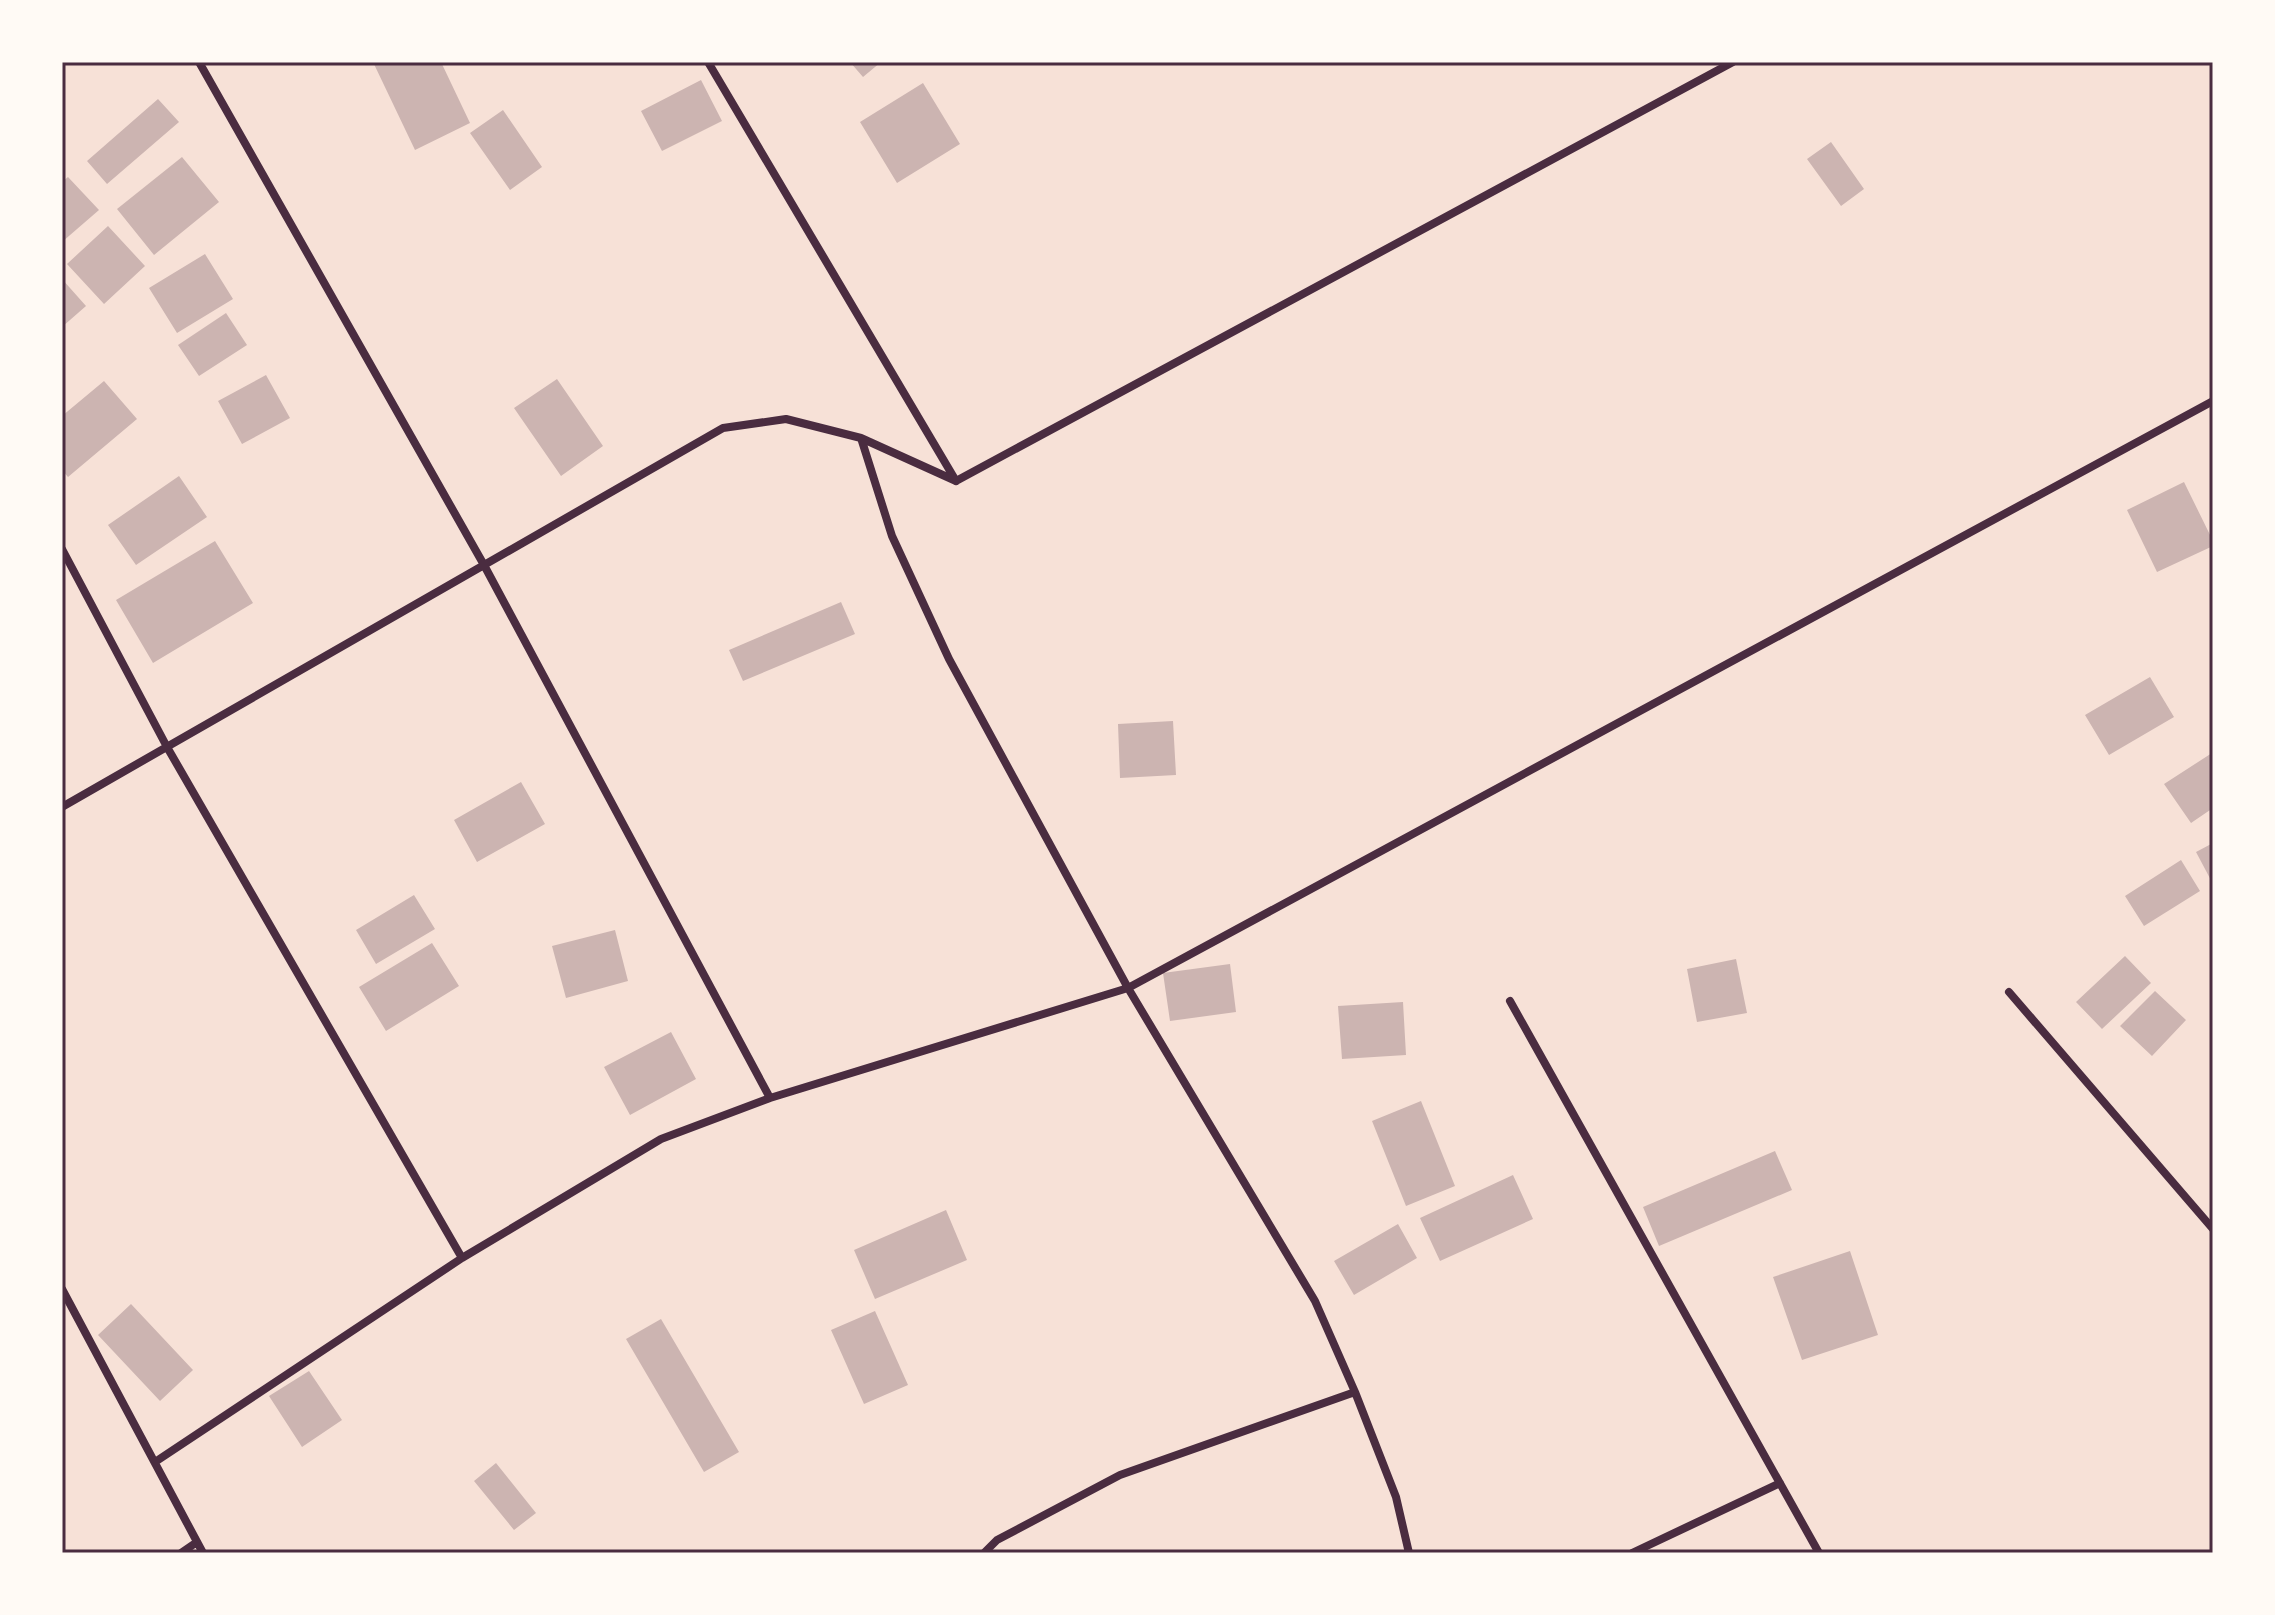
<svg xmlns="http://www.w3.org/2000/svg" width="2275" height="1615" font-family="Figtree,sans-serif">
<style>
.building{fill:#ccb4b1}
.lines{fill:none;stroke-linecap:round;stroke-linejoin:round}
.minor{stroke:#4a2c40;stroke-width:8}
.neatline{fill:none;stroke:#4a2c40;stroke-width:3}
</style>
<rect width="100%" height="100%" fill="#f7e1d7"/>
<path class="building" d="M373,62H441L470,123L415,150Z
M850,62H881L863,77Z
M701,80L722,121L662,151L641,111Z
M923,83L960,144L897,183L860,122Z
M158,99L179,122L107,184L87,161Z
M503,110L542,167L510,190L470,133Z
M1831,142L1864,189L1841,206L1807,159Z
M182,157L219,202L154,255L117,209Z
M68,177L99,210L62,242V182Z
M108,226L145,266L104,304L67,264Z
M205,254L233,299L177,333L149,288Z
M62,279L86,306L62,327Z
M226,313L247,345L199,376L178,345Z
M266,375L290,418L242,444L218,401Z
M557,379L603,446L561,476L514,408Z
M104,381L137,419L68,477L62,470V416Z
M179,476L207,517L136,565L108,525Z
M2184,482L2213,541V546L2157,572L2127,510Z
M215,541L253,603L153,663L116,600Z
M841,602L855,634L743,681L729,650Z
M2150,677L2174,717L2109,755L2085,715Z
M1173,721L1176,775L1120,778L1118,724Z
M2212,753L2213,808L2191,823L2164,784Z
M521,782L545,824L477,862L454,820Z
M2213,843V884L2196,852Z
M2181,860L2200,891L2144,926L2125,896Z
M414,895L435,929L376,964L356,930Z
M615,930L628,981L566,998L552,946Z
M432,943L459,986L386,1031L359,987Z
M2125,956L2151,983L2102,1029L2076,1002Z
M1736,959L1747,1013L1697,1022L1687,969Z
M1230,964L1236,1012L1170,1021L1163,973Z
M2155,991L2186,1020L2152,1056L2120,1026Z
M1403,1002L1406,1055L1342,1059L1338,1006Z
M671,1032L696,1079L630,1115L604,1067Z
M1421,1101L1455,1186L1406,1206L1372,1121Z
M1775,1151L1792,1190L1659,1246L1643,1207Z
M1513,1175L1533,1219L1440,1261L1420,1218Z
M946,1210L967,1260L875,1299L854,1250Z
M1398,1224L1417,1258L1354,1295L1334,1261Z
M1850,1251L1878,1335L1802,1360L1773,1277Z
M131,1304L193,1370L160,1401L98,1335Z
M875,1311L908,1385L864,1404L831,1330Z
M661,1319L739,1452L704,1472L626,1339Z
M309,1371L342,1420L302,1447L269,1396Z
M496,1463L536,1513L514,1530L474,1481Z"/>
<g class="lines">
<path class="minor" d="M199,62L484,565L770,1098
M708,62L956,481
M861,438L892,536L949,659L1128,988L1315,1301L1355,1392L1396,1497L1409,1553
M956,481L1733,62
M62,549L167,747L462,1258
M62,807L723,428L786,419L861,438L956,481
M2009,992L2213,1229
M1510,1001L1819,1553
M62,1289L203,1553
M155,1462L462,1258L661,1139L770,1098L1128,988L2213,401
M181,1553L197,1542
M984,1553L997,1540L1120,1475L1355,1392
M1632,1553L1780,1483"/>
</g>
<rect width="2275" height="1615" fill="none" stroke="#fffaf5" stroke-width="128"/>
<rect x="64" y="64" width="2147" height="1487" class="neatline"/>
</svg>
